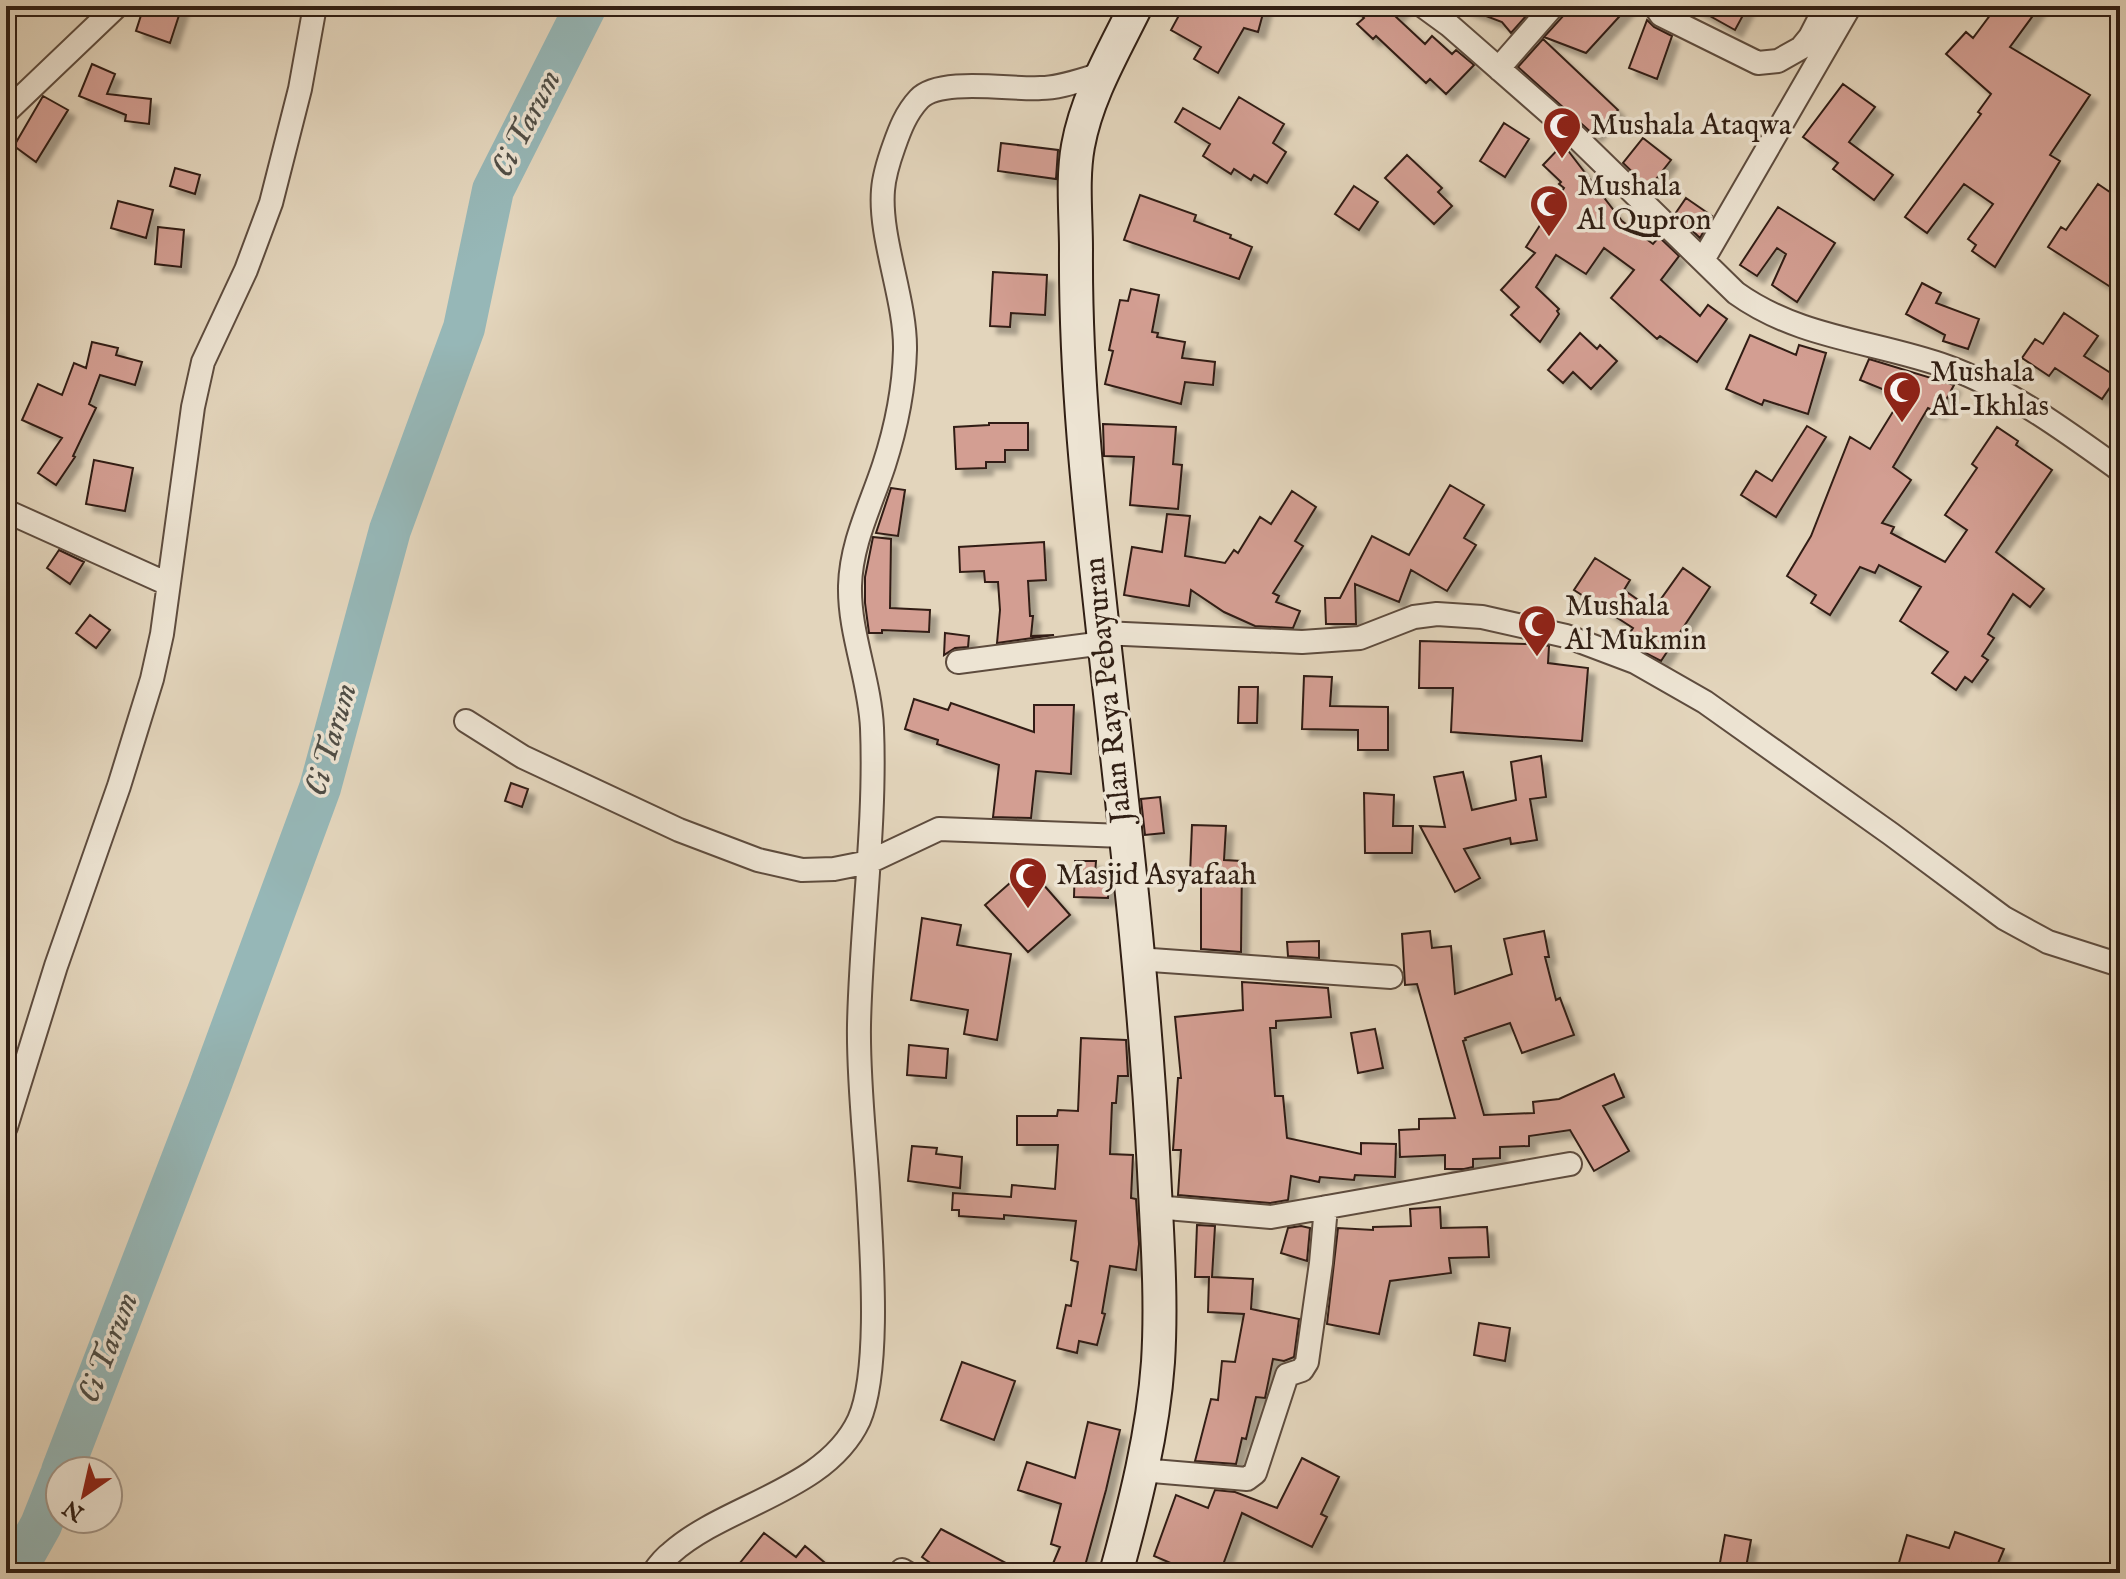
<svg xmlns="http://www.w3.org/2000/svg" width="2126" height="1579" font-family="'IM FELL English',serif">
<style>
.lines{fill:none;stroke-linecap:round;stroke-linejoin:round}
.river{stroke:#96b7b7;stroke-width:42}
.building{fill:#d39e92;stroke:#311f14;stroke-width:2;filter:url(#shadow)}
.minor-casing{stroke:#5e4c3e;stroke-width:26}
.secondary-casing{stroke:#311f14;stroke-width:36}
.minor{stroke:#ede4d3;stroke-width:22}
.secondary{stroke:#ede4d3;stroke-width:32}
.labels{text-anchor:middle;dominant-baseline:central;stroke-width:7;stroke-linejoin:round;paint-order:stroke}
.poi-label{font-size:30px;fill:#311f14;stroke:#ede4d3;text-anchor:start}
.street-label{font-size:30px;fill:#311f14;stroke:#ede4d3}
.water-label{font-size:32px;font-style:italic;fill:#4f4d45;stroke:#ede4d3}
</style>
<defs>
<filter id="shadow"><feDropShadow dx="7" dy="7" stdDeviation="2" flood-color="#0004"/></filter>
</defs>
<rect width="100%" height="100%" fill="#e3d5bc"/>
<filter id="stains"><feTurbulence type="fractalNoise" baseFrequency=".0025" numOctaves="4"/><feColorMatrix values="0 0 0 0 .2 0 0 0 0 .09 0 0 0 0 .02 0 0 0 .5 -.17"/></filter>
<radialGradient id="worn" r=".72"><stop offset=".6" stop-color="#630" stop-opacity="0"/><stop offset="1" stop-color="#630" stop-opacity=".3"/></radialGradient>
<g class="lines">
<path class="river" d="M62,1471L209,1089L320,788L390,530L464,328L493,190L586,6
M14,1573L41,1525L60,1477"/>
</g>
<path class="building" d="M144,6H182L170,43L136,31Z
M1184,6H1265L1258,32L1244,28L1218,73L1194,59L1201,47L1171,30Z
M1352,6H1405L1395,16L1425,44L1432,36L1452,54L1456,50L1474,65L1446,94L1430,79L1426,83L1376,36L1373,39L1357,24L1364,18Z
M1465,6H1532L1533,8L1511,33L1502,22L1465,8Z
M1567,6H1629L1586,53L1544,37L1564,15Z
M1692,6H1748L1735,30Z
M1997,6H2040L2010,47L2090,95L2050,155L2060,161L1995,267L1972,251L1976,245L1968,239L1993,204L1964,184L1927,233L1905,217L1981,114L1978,112L1991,94L1946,54L1966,32L1973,38Z
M1647,20L1654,27L1672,36L1657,79L1629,68Z
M1543,39L1618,110L1594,135L1518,67Z
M92,64L115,74L107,94L151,99L149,124L125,121L126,115L79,96Z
M1843,84L1875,107L1849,142L1893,175L1874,200L1833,169L1838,163L1803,137Z
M43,96L68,110L36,162L14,146Z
M1239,97L1284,124L1273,143L1286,152L1267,183L1254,175L1251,180L1234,169L1231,174L1203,156L1210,144L1175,122L1183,108L1220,129Z
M1504,123L1529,139L1505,177L1480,161Z
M1643,138L1671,160L1649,188L1623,163Z
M1001,143L1058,150L1056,179L998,171Z
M1563,144L1622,221L1653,244L1659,237L1679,256L1661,280L1700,316L1708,305L1727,319L1697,362L1660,336L1657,339L1611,298L1634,270L1604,248L1586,274L1556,255L1536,287L1559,309L1557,311L1559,314L1540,342L1511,315L1519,307L1501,290L1535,253L1526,247L1564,188L1559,184L1561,182L1543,165Z
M1407,155L1442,188L1438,192L1452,206L1434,224L1385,178Z
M175,168L200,175L195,194L170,186Z
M2098,184L2120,199V293L2048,247L2061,227L2066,230Z
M1354,186L1378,202L1359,230L1335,214Z
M1140,195L1196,215L1194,221L1231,235L1230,238L1252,247L1239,279L1124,240Z
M1686,198L1712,216L1700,238L1675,214Z
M118,201L153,210L146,238L111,228Z
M1778,207L1835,243L1797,302L1772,285L1786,254L1777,248L1757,276L1740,265Z
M158,227L184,230L181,267L155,264Z
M993,272L1047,275L1045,315L1011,313L1010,327L990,326Z
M1922,283L1941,293L1936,303L1979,319L1968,349L1943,341L1945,335L1906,314Z
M1131,289L1159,295L1152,332L1158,333L1157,337L1185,342L1182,358L1215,362L1213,385L1185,382L1181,404L1105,384L1113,351L1109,350L1120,300L1128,301Z
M2064,313L2098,336L2084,356L2117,377L2102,399L2055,368L2049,376L2022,358L2035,339L2043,344Z
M1580,333L1597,349L1600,345L1617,361L1591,389L1573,372L1563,383L1548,370Z
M1750,335L1796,355L1799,345L1826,353L1808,414L1764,400L1762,405L1726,389Z
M92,342L118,348L116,355L142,362L135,385L100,375L89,404L96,408L73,456L75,457L56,485L38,473L62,438L22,420L38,384L62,395L74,363L86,368Z
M1869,359L1954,385L1939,413L1928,408L1893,467L1911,480L1882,523L1894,527L1891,533L1945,562L1967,530L1945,515L1977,468L1972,464L1997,427L2018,441L2016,445L2052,470L1996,552L2044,589L2030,607L2013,594L1988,634L1994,638L1982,656L1988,660L1972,682L1965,677L1956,690L1932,673L1948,652L1900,621L1921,587L1879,565L1875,573L1860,567L1830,615L1811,603L1816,595L1787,576L1811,536L1850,437L1870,449L1902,397L1860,380Z
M989,423H1028V450H1005V462H986V468L956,469L954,427L989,425Z
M1103,424L1176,427L1173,464L1182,465L1178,509L1130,505L1134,457L1104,456Z
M1807,426L1826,437L1776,517L1741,495L1756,471L1772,481Z
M94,460L133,468L125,511L86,504Z
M1450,485L1484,505L1464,538L1476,545L1447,591L1411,570L1399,602L1355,584L1356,624H1326L1325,598H1340L1372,536L1409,555Z
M891,488L905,490L898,536L876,533Z
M1292,491L1316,507L1295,541L1303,546L1273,593L1279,596L1276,602L1300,611L1293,628L1255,626L1224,612L1191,590L1189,606L1124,595L1132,547L1162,552L1167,514L1190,516L1185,556L1225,563L1234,550L1238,553L1260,517L1271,524Z
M873,537L891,539L890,608L930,610L929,632L882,630V633H869L865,603V577Z
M1044,542L1046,580L1028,581L1030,616H1033L1031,636L1054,635L997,643L1000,610L998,582H985L984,571L960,572L959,547Z
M59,550L84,562L70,584L47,568Z
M1595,558L1630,580L1624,590L1653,610L1683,568L1710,587L1661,661L1624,642L1633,628L1574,590Z
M90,615L110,630L96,648L76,633Z
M945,633L969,636L968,647L955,648L944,655Z
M1420,641L1526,644V641L1549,646L1548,663L1588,668L1582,741L1451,732L1453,688H1419Z
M1304,676L1332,677L1330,706L1388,707V750H1358V730L1302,729Z
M1239,687H1258L1257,723H1238Z
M914,699L948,710L951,703L1034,732V705H1074L1071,774L1036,771L1031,818L993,817L999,765L937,744L938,740L905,729Z
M1541,756L1546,797L1530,799L1537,840L1511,844L1510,838L1464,849L1480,878L1455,892L1420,826L1445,827L1434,777L1463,772L1472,810L1516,800L1511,762Z
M511,783L528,789L522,807L505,801Z
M1364,793L1394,795L1393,826H1413L1412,853H1365Z
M1160,797L1164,833L1145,835L1141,799Z
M1192,825L1226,826L1224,860L1242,861L1241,952L1201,949V875L1190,874Z
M1075,861H1096L1095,874L1109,875L1108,898L1074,897Z
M1028,867L1070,915L1028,952L985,905Z
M922,918L961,925L957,945L1011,954L997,1040L964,1034L968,1010L911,1000Z
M1430,931L1432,948L1451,946L1455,994L1512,974L1504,939L1544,931L1549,957H1545L1556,1000L1560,998L1574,1035L1522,1053L1510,1023L1465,1038L1466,1040L1463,1041L1484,1115L1534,1113L1533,1102L1559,1099L1614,1074L1624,1097L1603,1106L1629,1151L1594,1171L1570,1130L1529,1136V1146L1500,1147V1158L1473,1159V1167L1464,1169H1445V1155L1400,1157L1399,1130L1419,1129V1119L1455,1118L1417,984L1405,985L1402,934Z
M1319,941V958L1288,956L1287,942Z
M1242,982L1328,988L1331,1017L1276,1021V1028H1270L1275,1096H1283L1287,1138L1361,1154V1143L1396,1144L1395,1177L1355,1175L1354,1180L1320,1177L1319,1182L1291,1176L1288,1200L1270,1203L1178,1195L1181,1150H1173L1178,1078H1181L1175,1017L1243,1010Z
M1375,1029L1383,1068L1358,1073L1351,1033Z
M1081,1038L1126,1040L1128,1076H1118L1116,1103H1112L1110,1154L1133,1155L1131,1198L1136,1199L1139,1244L1136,1270L1110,1266L1102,1313L1105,1314L1097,1345L1079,1341L1077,1353L1057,1348L1066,1305L1071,1306L1078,1262L1071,1260L1076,1221L1004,1215V1219L959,1216V1210H952L953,1193L1011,1197L1012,1185L1055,1189L1058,1145H1017V1116H1057L1058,1110L1078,1111Z
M909,1045L948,1049L946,1078L907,1075Z
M912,1146L937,1148L936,1154L962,1157L960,1188L908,1181Z
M1440,1207L1441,1228L1487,1227L1489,1257L1449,1258L1451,1273L1390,1281L1379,1334L1327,1324L1338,1228L1373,1230V1227L1411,1226L1410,1209Z
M1197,1225L1215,1226L1212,1277L1253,1279L1251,1309L1299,1319L1294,1357L1284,1361L1273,1359L1265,1398L1256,1397L1246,1439L1242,1438L1236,1464L1195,1461L1211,1399L1218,1400L1222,1361L1235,1362L1244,1314L1208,1312L1209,1277H1195Z
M1301,1226L1310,1228L1307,1261L1281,1253L1288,1228Z
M1479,1323L1510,1328L1505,1361L1474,1355Z
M962,1362L1015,1381L994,1440L941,1420Z
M1088,1422L1120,1430L1106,1490L1083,1573H1049L1060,1547L1051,1544L1061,1504L1018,1490L1027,1462L1075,1478Z
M1302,1458L1339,1477L1321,1514L1327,1517L1312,1547L1242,1513L1220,1573H1194L1154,1556L1176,1495L1208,1508L1215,1490L1235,1492L1277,1508Z
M941,1529L1025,1573H944L922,1557Z
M1955,1532L2004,1549L1994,1573L1972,1563L1971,1566L1965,1564L1964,1573H1896L1907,1535L1949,1548Z
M764,1533L796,1557L805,1546L837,1573H732Z
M1725,1535L1751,1540L1745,1573L1719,1568Z"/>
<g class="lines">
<defs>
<path id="minor" d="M1423,6L1449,25L1570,131L1736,293C1800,339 1876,341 1948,367C2009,389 2067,432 2120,470
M1655,6L1661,15L1758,63L1778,61L1801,48L1810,37L1826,6
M1500,70L1505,61L1553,6
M6,112L117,6
M1703,260L1850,6
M6,511L168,584
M1103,633L1302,642L1360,638L1414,617L1437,614L1482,617L1566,636L1635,662L1705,702L1891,834L2004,918L2048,942L2120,965
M958,662L1104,643
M466,721L523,757L679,830L758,860L802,870L834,869L869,862L939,829L1124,836
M1137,959L1391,977
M6,1127L56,966L119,786L152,679L162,634L193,407L203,362L246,270L271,203L300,89L315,6
M1155,1207L1271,1217L1570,1164
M1141,1470L1247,1479L1255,1473L1287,1375L1302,1370L1307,1362L1321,1263L1326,1207
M902,1570L907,1573
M653,1573C658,1566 664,1558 671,1553C726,1504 826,1491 859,1420C880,1372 872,1259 869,1205C866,1145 858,1085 859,1025C861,926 876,827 872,728C870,680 849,634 850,586C851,543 871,505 884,465C896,428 904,389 905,350C906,300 879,238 883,190C884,175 889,160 894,146C900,129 906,113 919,99C940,77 1011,90 1041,88C1061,88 1083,79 1102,74"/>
<path id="secondary" d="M1116,1573C1135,1504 1153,1433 1158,1362C1162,1298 1157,1234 1154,1171C1145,990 1123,810 1103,631C1089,504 1075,377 1076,249C1076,215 1072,179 1078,146C1087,96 1114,51 1136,6"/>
</defs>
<use href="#minor" class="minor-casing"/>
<use href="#secondary" class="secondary-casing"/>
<use href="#minor" class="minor"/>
<use href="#secondary" class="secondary"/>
</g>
<defs>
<symbol id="mosque-pin" viewBox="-11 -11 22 30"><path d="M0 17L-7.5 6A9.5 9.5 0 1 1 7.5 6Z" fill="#8f2418" stroke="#ede4d3"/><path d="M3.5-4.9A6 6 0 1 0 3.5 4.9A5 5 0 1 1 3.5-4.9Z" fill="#fff"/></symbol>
</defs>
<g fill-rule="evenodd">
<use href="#mosque-pin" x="1540" y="104" width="44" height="60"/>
<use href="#mosque-pin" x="1527" y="182" width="44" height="60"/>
<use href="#mosque-pin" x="1880" y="368" width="44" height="60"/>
<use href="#mosque-pin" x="1515" y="602" width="44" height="60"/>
<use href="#mosque-pin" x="1006" y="854" width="44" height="60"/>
</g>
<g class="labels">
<g class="poi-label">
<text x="1590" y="126">Mushala Ataqwa</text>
<text x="1577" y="187">Mushala<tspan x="1577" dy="34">Al Qupron</tspan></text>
<text x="1930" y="373">Mushala<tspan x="1930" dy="34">Al-Ikhlas</tspan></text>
<text x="1565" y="607">Mushala<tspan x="1565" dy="34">Al Mukmin</tspan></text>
<text x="1056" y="876">Masjid Asyafaah</text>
</g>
<g class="street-label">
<text transform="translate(1109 690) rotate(-96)">Jalan Raya Pebayuran</text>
</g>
<g class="water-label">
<text transform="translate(527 124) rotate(-63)">Ci Tarum</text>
<text transform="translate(332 740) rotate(-74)">Ci Tarum</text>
<text transform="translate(109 1348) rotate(-69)">Ci Tarum</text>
</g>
</g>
<rect width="2126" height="1579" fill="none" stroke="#e3d5bc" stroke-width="32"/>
<rect x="8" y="8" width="2110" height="1563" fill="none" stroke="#311f14" stroke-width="4"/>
<rect x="16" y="16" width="2094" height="1547" fill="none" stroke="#311f14" stroke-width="2"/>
<g transform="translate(84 1495) rotate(214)"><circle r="38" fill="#ede4d3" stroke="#a29587" stroke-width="2"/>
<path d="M0-6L14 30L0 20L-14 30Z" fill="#8f2418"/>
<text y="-12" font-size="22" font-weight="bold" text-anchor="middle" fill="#311f14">N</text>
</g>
<rect width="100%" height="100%" filter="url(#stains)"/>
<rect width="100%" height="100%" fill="url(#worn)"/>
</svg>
